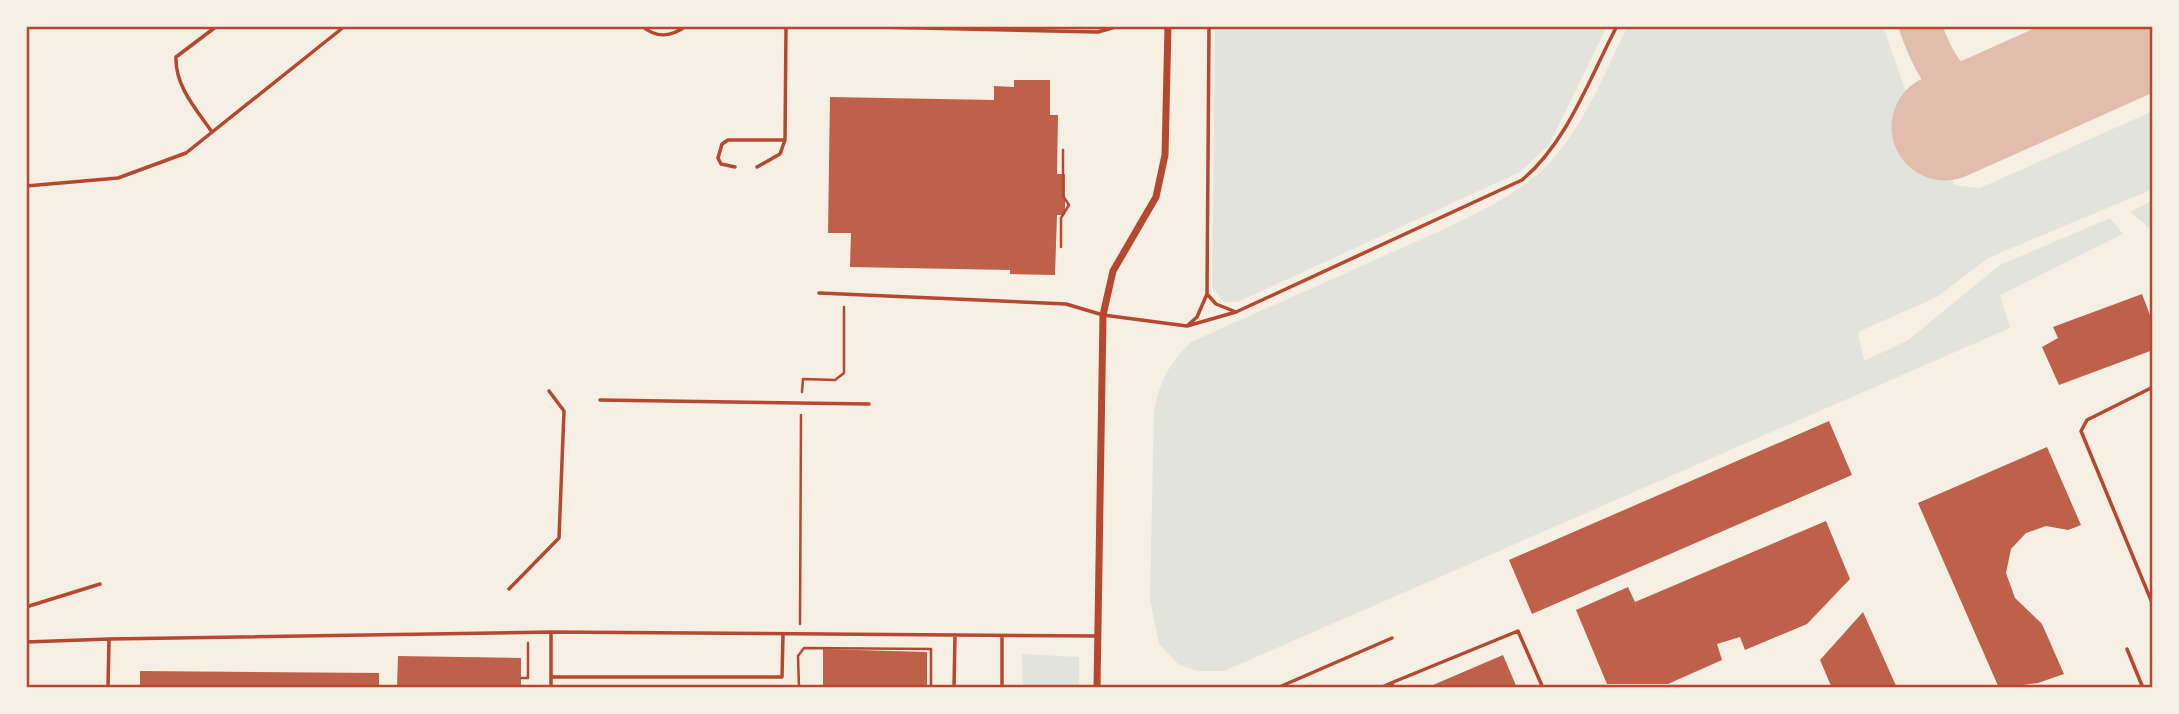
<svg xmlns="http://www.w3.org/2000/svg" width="2179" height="714" font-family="Raleway,sans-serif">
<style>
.green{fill:#e2e4dc}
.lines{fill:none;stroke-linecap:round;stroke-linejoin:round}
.taxiway{stroke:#e2bdae;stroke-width:42}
.runway{stroke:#e2bdae;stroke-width:107}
.building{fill:#bf614a}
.path{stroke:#b5482f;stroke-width:2.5}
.service{stroke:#b5482f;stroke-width:3.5}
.minor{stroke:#b5482f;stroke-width:7}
.neatline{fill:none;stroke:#b5482f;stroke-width:2.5}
</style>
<rect width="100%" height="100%" fill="#f6efe4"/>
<path class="green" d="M1215,26H1607L1549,145L1520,172L1238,302H1224L1212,287Z
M1628,26H1883L1906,92L1955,185L1980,188L2153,111V189L1988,258L1937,297L1858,332L1864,361L1908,340L2000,265L2110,218L2123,234L2000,295L2010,328L1224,671H1197L1178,664L1159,644L1150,599L1154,412C1160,380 1168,365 1191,342C1256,313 1321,284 1386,255C1438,231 1513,203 1552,160C1586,122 1605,71 1628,26Z
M2153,200V231L2130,212Z
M1022,654L1079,657V688H1023Z"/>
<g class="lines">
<path class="taxiway" d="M1920,26C1939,78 1954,99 2012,97"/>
<path class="runway" d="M1945,127L2153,34"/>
</g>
<path class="building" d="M1014,80H1050V115H1058L1057,174H1065V215H1057L1055,275L1010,274V270L850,267L851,233H828L830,97L994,100V86L1014,87Z
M2142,294L2153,323V350L2059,385L2042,347L2058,338L2053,327Z
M1829,421L1852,475L1532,614L1509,560Z
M2047,447L2081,525L2068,530L2046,526L2026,533L2011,549L2006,573L2015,598L2042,624L2064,674L2038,683L1999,688L1918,503Z
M1826,521L1850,579L1807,624L1745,650L1740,637L1717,644L1722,660L1668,684H1607L1576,610L1628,587L1635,602Z
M1863,612L1897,688H1832L1820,660Z
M823,649L927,652V688H823Z
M1503,655L1517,688H1426Z
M398,656L521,658V688H397Z
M140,671L379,673V688H140Z"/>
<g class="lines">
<path class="path" d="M1061,247V218L1069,205L1063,196V150
M802,392L803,379L835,380L844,373V307
M800,624L801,415
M521,678H528V643
M799,688L798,656L804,648L931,649V688"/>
<path class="service" d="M642,26C657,39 671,37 686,26
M834,26L1098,32L1119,26
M1209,26L1207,294L1216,304L1236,312
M212,132C196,109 175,86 176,57L217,26
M735,167L721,164L718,158L722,144L728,140H785
M757,167L780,154L785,140L786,26
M26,186L118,178L186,153L345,26
M819,293L1066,304L1103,315L1187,326L1236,312L1522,180C1567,143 1590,77 1617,26
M1188,325L1197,317L1207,294
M26,385L27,384
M2153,387L2087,420L2081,431L2153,605
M600,400L869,404
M509,589L559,538L564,411L549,391
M26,607L100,584
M551,632V688
M26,642L109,639
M2127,649L2143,688
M551,677H782L783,634
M1391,683L1518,631L1543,688
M108,688L109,639L551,632L1098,636
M954,688L955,635
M1002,688V636
M1277,688L1392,638
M1380,688L1391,683L1394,688"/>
<path class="minor" d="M1097,688L1103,315L1113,271L1156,197L1165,155L1168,26"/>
</g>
<rect width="2179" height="714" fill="none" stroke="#f6efe4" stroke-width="56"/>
<rect x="28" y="28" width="2123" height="658" class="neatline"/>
</svg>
